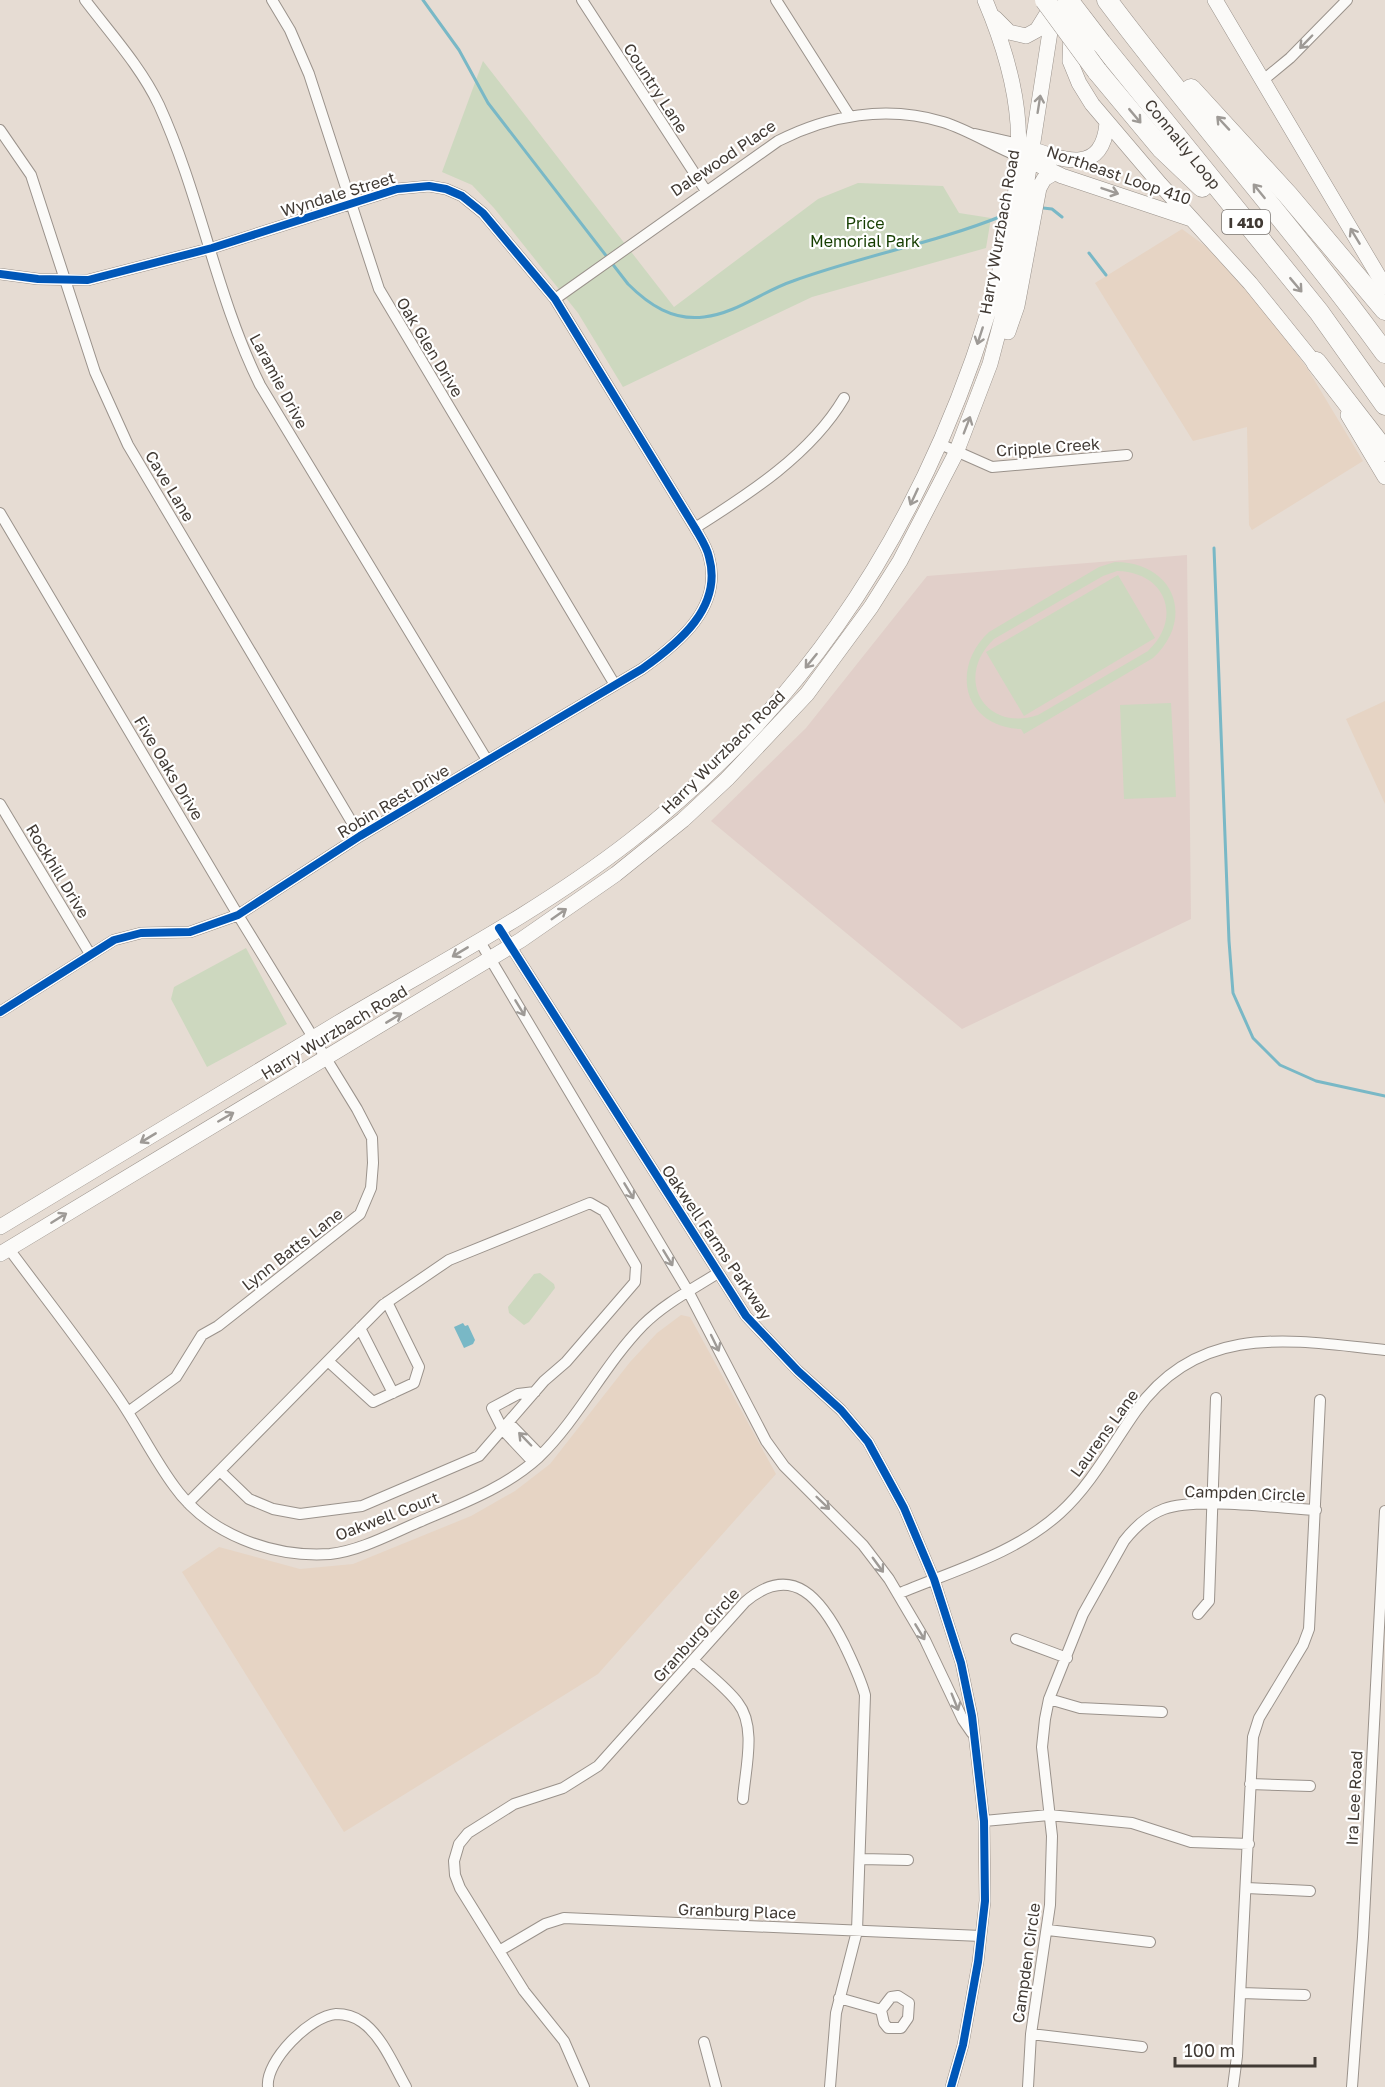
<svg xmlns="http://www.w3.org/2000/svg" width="1385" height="2087" font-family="'Golos Text',sans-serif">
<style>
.built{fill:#e6d4c4}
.education{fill:#e1cfc9}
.green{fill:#cdd8bf;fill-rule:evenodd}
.water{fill:#79b8c6}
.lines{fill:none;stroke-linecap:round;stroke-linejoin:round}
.stream{stroke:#79b8c6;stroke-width:3}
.street-casing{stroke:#9a928b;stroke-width:12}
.secondary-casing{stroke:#9a928b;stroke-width:16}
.highway-casing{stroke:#9a928b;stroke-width:21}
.street{stroke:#fbfaf8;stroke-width:10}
.secondary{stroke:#fbfaf8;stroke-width:15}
.highway{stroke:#fbfaf8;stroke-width:20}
.highway-bridge-casing{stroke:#9a928b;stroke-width:21;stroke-linecap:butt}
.highway-bridge{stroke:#fbfaf8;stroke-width:20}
.cycleway-casing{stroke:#fff;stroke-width:11}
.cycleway{stroke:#0057b8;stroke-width:8}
.oneway{stroke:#9e9a96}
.labels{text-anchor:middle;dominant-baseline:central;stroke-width:4.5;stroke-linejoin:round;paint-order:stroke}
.shield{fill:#fff;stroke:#7a7571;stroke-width:1.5}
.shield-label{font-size:15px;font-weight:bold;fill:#413a34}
.street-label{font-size:16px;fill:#413a34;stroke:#fff}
.park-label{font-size:16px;fill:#153d00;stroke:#fff}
</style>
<rect width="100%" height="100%" fill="#e6dcd3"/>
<path class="built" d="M1182,229L1208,248L1267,314L1307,368L1363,461L1252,530L1249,525L1247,427L1193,441L1095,283Z
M1385,701V804L1346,719Z
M681,1315L690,1317L776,1474L598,1674L344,1832L182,1572L219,1547L300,1569L353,1564L471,1516L515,1491L550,1464L630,1362L657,1333Z"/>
<path class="education" d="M1187,555L1191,919L962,1029L711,821L806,728L927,576Z"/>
<path class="green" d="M483,61L674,307L818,199L858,183L943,186L959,213L991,218L986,248L812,297L623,387L578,313L494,208L472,185L442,172Z
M1115,562C1174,562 1196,618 1153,658L1024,734L1021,729C963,727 950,668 989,632L1099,567ZM1117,571C1166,572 1183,618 1148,651L1038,715C985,733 953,678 994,639L1103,576Z
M1118,575L1155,638L1024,716L986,652Z
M1171,703L1176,797L1124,799L1120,705Z
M246,948L287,1024L207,1067L171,999L174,987Z
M540,1273L554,1284L555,1288L529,1322L524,1325L509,1313L508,1307L534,1274Z"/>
<path class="water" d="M463,1323L465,1326L468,1325L475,1340L473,1344L464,1348L454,1327Z"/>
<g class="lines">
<path class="stream" d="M423,0L459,50L488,103L628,284C649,305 673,321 704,317C737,313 763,291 793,281C861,256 935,243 1002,216
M1043,208L1052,209L1062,217
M1089,253L1106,275
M1214,548L1229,941L1233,993L1253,1038L1280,1065L1316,1081L1385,1096"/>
<defs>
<path id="street" d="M85,0C110,33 141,67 159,105C201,197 216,296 260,385L487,760
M272,0L290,30L309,74L379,289L615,685
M582,0L706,191
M776,0L849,115
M1262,81L1290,58L1347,0
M0,130L31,175L95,372L128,445L360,836
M975,134L1018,144
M0,274L38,279L88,280L212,248L397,189L429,186L446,189L462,196L483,213L555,299L695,528C700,537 707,547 709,557C723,607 679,643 642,669L360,836L238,915L190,932L141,933L114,940L0,1012
M555,299L778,141C829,115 887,105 943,122C969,130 993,146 1018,156
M940,444L992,467L1127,455
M0,513L238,915L357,1109L372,1138L373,1163L371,1188L360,1214L218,1326L202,1335L176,1377L128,1412
M695,528C749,494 811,454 844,398
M0,804L90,954
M499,928L746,1316L798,1371L841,1410L868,1442L904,1508L934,1579L961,1663L972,1716L984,1821L985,1901L978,1962L963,2045L951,2087
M479,940L688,1291L766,1441L784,1466L863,1545L889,1579L925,1640L963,1720L972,1733
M9,1249C46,1299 85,1348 120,1400C139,1428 154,1459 174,1486C208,1534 272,1558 330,1554C358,1551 387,1536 412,1525C455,1506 503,1490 539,1457C579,1418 604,1365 643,1325C665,1303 693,1289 718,1273
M360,1328L393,1393
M328,1361L373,1402L414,1383L419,1367L387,1302
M509,1423L540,1455
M533,1462L503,1430L492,1408L518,1394L535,1392
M188,1503L383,1305L449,1260L590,1203L604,1211L636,1266L635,1282L566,1362L544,1381L479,1456L362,1506L300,1514L273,1509L249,1499L220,1471
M898,1594C952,1571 1015,1554 1060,1513C1091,1485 1112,1445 1136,1411C1199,1322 1291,1340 1385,1350
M1198,1614L1209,1601L1216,1398
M1016,1639L1067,1658
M694,1661C708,1674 726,1687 738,1703C757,1727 745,1770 743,1799
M1049,1699L1080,1708L1162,1712
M1250,1784L1310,1786
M984,1821L1049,1815L1132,1823L1191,1842L1249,1844
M861,1859L908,1860
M1247,1888L1310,1891
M1048,1930L1150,1942
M499,1951L545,1924L564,1918L981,1936
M1241,1993L1305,1995
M839,1998L881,2010L891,1997L898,1996L909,2003L908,2018L901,2028H888L884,2023L881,2010
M1031,2034L1142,2047
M704,2042L716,2087
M268,2087C265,2061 310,2016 336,2014C345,2014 355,2017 362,2022C382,2036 394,2066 406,2087
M584,2087L564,2041L524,1991L460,1888L455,1875L454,1861L459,1844L468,1833L514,1804L563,1788L598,1766L745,1602C793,1561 822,1600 844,1644C852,1661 860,1677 865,1695L857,1931L836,2013L830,2087
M1028,2087L1031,2034L1050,1905L1052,1836L1042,1747L1045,1719L1049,1699L1083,1614L1124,1541C1135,1527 1148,1515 1164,1509C1196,1497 1278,1508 1316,1510
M1233,2087L1237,2056L1253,1737L1259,1718L1303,1645L1309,1629L1320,1400
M1352,2087L1363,1937L1385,1511"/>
<path id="secondary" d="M1215,0L1385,287
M995,18L1009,32L1026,36L1037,30L1050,9
M1071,33L1070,61L1079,83L1092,104L1160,184L1250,283L1321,371
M1023,146C1058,158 1102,179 1107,123
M1022,157L1062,176L1191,219
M1008,332L1017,306L1039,188L1044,179L1054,173
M1348,415L1385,477
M0,1227C113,1160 225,1090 338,1023C436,965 540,911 630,841C794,714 904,554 973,359C998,285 1023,202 1018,124C1015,80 1002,40 985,0
M0,1254L521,940L616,874L683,820L727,779L807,694L871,607L900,561L956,453L990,364L1011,284L1054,6"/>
<g id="highway">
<path d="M1107,0C1197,120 1297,232 1385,353"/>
<path id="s1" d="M1101,43L1319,312L1385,405"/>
<path d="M1097,71L1162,149L1202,187"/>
<path d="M1191,89L1288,195L1385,310"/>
<path d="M1316,362L1385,451"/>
</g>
</defs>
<use href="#street" class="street-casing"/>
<use href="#secondary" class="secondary-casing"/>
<use href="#highway" class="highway-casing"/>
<use href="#street" class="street"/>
<use href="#secondary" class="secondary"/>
<use href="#highway" class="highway"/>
<defs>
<path id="highway-bridge" d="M1045,0L1097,71
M1068,0L1101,43"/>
</defs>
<use href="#highway-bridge" class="highway-bridge-casing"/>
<use href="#highway-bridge" class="highway-bridge"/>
<defs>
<path id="cycleway" d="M0,274L38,279L88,280L212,248L397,189L429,186L446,189L462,196L483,213L555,299L695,528C700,537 707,547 709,557C723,607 679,643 642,669L360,836L238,915L190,932L141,933L114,940L0,1012
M499,928L746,1316L798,1371L841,1410L868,1442L904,1508L934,1579L961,1663L972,1716L984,1821L985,1901L978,1962L963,2045L951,2087"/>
</defs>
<use href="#cycleway" class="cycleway-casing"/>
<use href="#cycleway" class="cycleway"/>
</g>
<defs><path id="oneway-shaft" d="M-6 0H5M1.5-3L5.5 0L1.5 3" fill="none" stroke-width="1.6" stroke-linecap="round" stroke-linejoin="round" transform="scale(1.5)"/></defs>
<g class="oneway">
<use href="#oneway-shaft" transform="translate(1306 42) rotate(134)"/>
<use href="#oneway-shaft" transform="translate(1039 104) rotate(-81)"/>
<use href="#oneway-shaft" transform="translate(1135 116) rotate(50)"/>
<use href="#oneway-shaft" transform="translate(1223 123) rotate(-133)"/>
<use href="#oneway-shaft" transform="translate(1110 191) rotate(19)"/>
<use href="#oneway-shaft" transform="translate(1259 191) rotate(-129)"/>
<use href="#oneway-shaft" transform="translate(1355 236) rotate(-121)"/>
<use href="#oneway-shaft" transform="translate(1296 285) rotate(50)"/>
<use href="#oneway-shaft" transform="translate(980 336) rotate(108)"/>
<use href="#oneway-shaft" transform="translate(967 425) rotate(-69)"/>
<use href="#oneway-shaft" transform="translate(914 497) rotate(115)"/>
<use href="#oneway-shaft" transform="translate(811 661) rotate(129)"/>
<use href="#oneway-shaft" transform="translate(559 914) rotate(-35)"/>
<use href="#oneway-shaft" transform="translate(460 952) rotate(149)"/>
<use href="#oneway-shaft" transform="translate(520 1008) rotate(59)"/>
<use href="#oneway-shaft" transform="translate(394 1018) rotate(-31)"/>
<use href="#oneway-shaft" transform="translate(226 1117) rotate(-30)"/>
<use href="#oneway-shaft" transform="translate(148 1138) rotate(149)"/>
<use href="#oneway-shaft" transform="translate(629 1191) rotate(59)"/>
<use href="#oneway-shaft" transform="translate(59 1218) rotate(-32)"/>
<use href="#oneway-shaft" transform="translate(668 1258) rotate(59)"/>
<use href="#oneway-shaft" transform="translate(715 1343) rotate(64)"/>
<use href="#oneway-shaft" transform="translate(525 1439) rotate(-134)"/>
<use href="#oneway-shaft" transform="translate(823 1503) rotate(44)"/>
<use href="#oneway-shaft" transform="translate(878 1565) rotate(54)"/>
<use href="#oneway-shaft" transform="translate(920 1632) rotate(59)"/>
<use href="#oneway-shaft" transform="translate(955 1702) rotate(68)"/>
</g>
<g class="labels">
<rect class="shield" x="1222" y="210" width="48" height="24" rx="4.5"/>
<g class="shield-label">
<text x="1246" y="222">I 410</text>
</g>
<g class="street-label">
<text transform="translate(656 88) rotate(57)">Country Lane</text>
<text stroke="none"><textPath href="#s1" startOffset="130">Connally Loop</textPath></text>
<text transform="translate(723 158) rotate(-34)">Dalewood Place</text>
<text transform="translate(1119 175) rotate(19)">Northeast Loop 410</text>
<text transform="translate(338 194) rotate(-17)">Wyndale Street</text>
<text transform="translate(999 232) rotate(-80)">Harry Wurzbach Road</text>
<text transform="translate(430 347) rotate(59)">Oak Glen Drive</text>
<text transform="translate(279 381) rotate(62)">Laramie Drive</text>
<text transform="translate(1048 447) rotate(-4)">Cripple Creek</text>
<text transform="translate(170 486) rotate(59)">Cave Lane</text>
<text transform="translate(723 752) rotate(-45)">Harry Wurzbach Road</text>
<text transform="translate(169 768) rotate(59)">Five Oaks Drive</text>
<text transform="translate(393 801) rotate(-31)">Robin Rest Drive</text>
<text transform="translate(58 871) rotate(59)">Rockhill Drive</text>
<text transform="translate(334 1032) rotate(-31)">Harry Wurzbach Road</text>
<text transform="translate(717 1242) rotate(56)">Oakwell Farms Parkway</text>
<text transform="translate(292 1249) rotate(-38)">Lynn Batts Lane</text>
<text transform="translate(1104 1433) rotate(-54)">Laurens Lane</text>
<text transform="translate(1245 1493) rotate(2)">Campden Circle</text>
<text transform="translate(387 1516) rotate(-21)">Oakwell Court</text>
<text transform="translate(696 1635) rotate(-48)">Granburg Circle</text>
<text transform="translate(1354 1798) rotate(-87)">Ira Lee Road</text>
<text transform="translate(737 1911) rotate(2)">Granburg Place</text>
<text transform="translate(1026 1963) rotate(-82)">Campden Circle</text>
</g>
<g class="park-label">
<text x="865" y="223">Price<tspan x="865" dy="18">Memorial Park</tspan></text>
</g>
</g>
<path d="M1175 2057v9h140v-9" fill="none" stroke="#413a34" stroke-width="3"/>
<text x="1184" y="2057" font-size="18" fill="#413a34" stroke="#ffffff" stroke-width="4.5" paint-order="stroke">100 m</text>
</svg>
